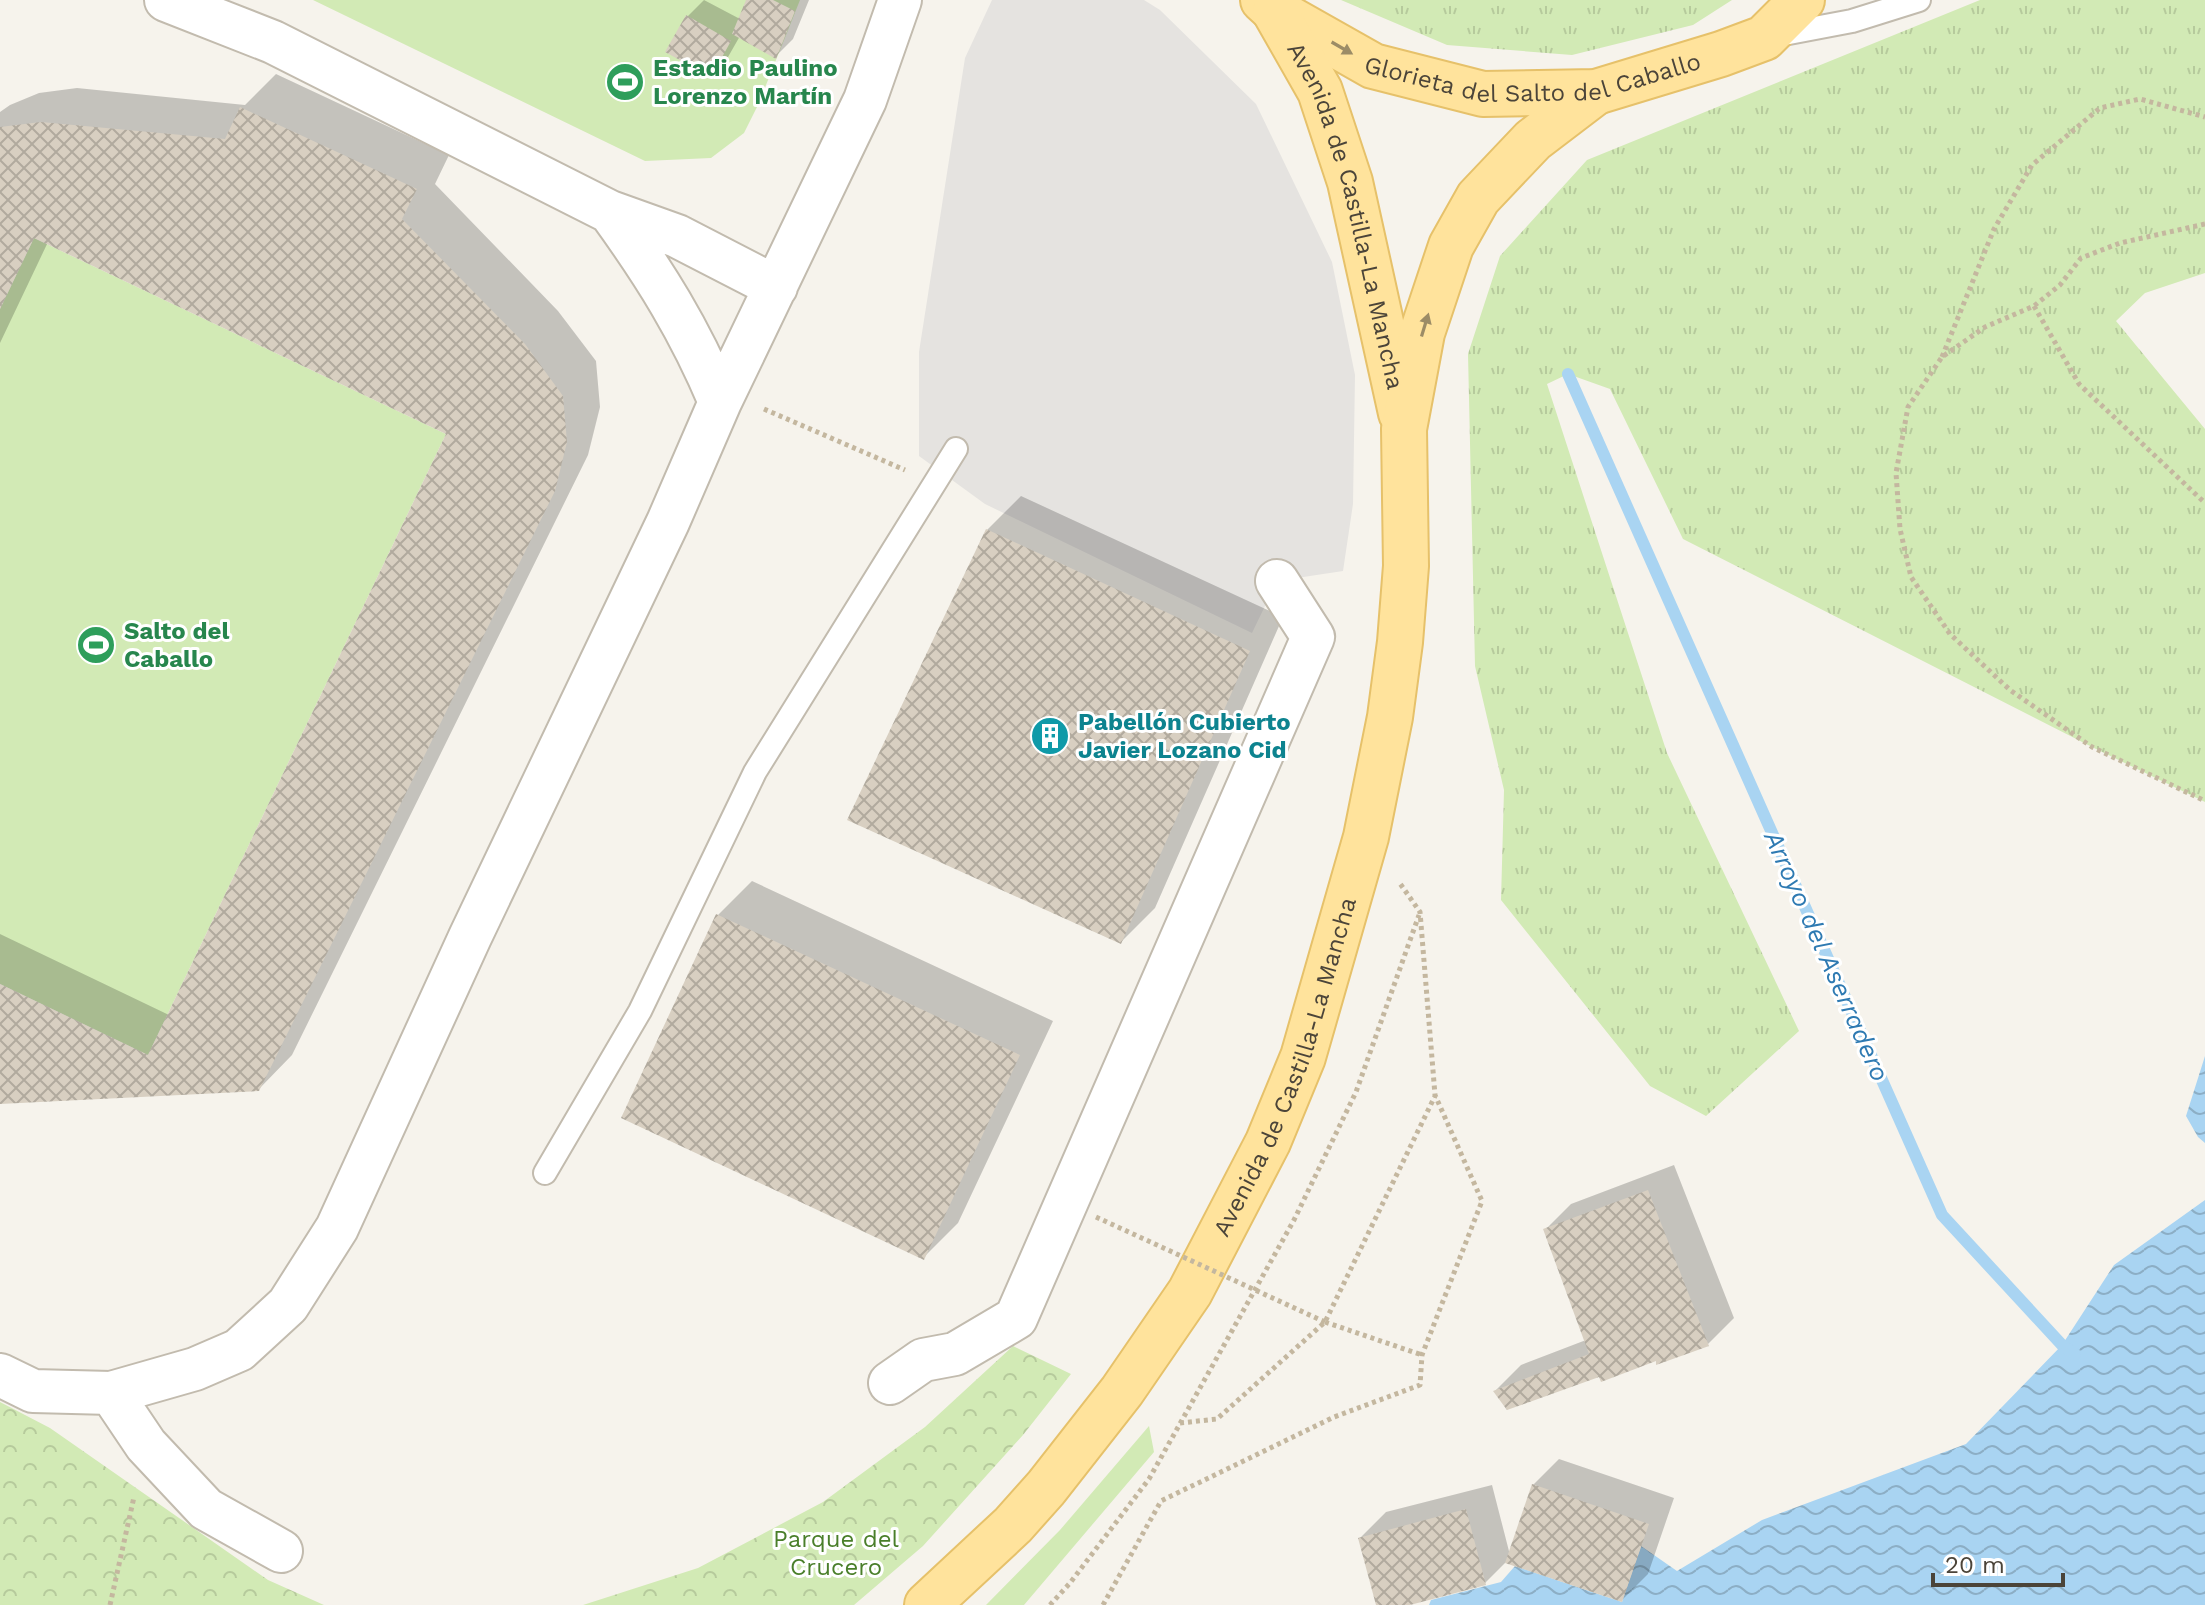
<svg xmlns="http://www.w3.org/2000/svg" width="2205" height="1605" font-family="'Work Sans',sans-serif">
<style>
.grass{fill:url(#grass-tufts)}
.park{fill:url(#park-crowns)}
.garden{fill:#d2eab5}
.parking{fill:#e5e3e0}
.water{fill:url(#water-waves)}
.shadow{fill:#0003}
.lines{fill:none;stroke-linecap:round;stroke-linejoin:round}
.stream{stroke:#a9d4f2;stroke-width:12}
.building{fill:url(#building-cross-hatch)}
.lane-casing{stroke:#c2bbae;stroke-width:26}
.street-casing{stroke:#c2bbae;stroke-width:46}
.primary-casing{stroke:#e6c16a;stroke-width:48}
.path{stroke:#c4b79f;stroke-width:5;stroke-dasharray:4 4;stroke-linecap:butt}
.lane{stroke:#fff;stroke-width:22}
.street{stroke:#fff;stroke-width:42}
.primary{stroke:#ffe39c;stroke-width:44}
.path-bridge{stroke:#c4b79f;stroke-width:5;stroke-dasharray:4 4;stroke-linecap:butt}
.oneway{fill:#9c8c66}
.labels{text-anchor:middle;dominant-baseline:central;stroke-width:6;stroke-linejoin:round;paint-order:stroke}
.street-label{font-size:24px;fill:#4b4439;stroke:#fff}
.leisure-label{font-size:24px;font-weight:bold;fill:#27864d;stroke:#fff;text-anchor:start}
.culture-label{font-size:24px;font-weight:bold;fill:#0d838f;stroke:#fff;text-anchor:start}
.park-label{font-size:24px;fill:#4a7f2a;stroke:#fff}
.water-label{font-size:26px;font-style:italic;fill:#2e7ab2;stroke:#fff}
</style>
<defs>
<pattern id="grass-tufts" width="24" height="20" patternUnits="userSpaceOnUse" patternTransform="scale(2)"><rect width="24" height="20" fill="#d2eab5"/><path d="M3 7l-1-3M5 7V3M7 7l1-3M15 17l-1-3M17 17v-4M19 17l1-3" fill="none" stroke="#b6ca9c"/></pattern>
<pattern id="park-crowns" width="20" height="18" patternUnits="userSpaceOnUse" patternTransform="scale(2)"><rect width="20" height="18" fill="#d2eab5"/><path d="M2 6a3 3 0 1 1 6 0M12 15a3 3 0 1 1 6 0" fill="none" stroke="#b6ca9c"/></pattern>
<pattern id="water-waves" width="16" height="10" patternUnits="userSpaceOnUse" patternTransform="scale(2)"><rect width="16" height="10" fill="#a9d4f2"/><path d="M0 5q4-4 8 0t8 0" fill="none" stroke="#8caec5"/></pattern>
<pattern id="building-cross-hatch" width="8" height="8" patternUnits="userSpaceOnUse" patternTransform="scale(2)"><rect width="8" height="8" fill="#d8cfc1"/><path d="M0 0l8 8M0 8l8-8" fill="none" stroke="#b1aa9e"/></pattern>
</defs>
<rect width="100%" height="100%" fill="#f6f3ec"/>
<path class="grass" d="M1341,0H1732L1693,25L1572,55L1447,45Z
M1980,0H2205V273L2145,293L2116,321L2205,429V802L2092,747L1683,539L1610,389L1568,374L1547,384L1667,753L1799,1031L1706,1116L1650,1086L1501,900L1504,790L1475,666L1468,354L1500,256L1587,160Z"/>
<path class="park" d="M1013,1346L1071,1374L1023,1435L923,1546L854,1605H583L698,1568L823,1502L925,1427Z
M0,1402L50,1428L268,1580L324,1605H0Z"/>
<path class="garden" d="M313,0H800L758,105L744,133L711,158L645,161Z
M34,238L446,434L148,1055L0,984V309Z
M1149,1426L1154,1452L1024,1605H986L1060,1530Z"/>
<path class="parking" d="M992,0H1144L1160,10L1256,104L1332,262L1355,375L1353,504L1343,571L1277,581L1252,633L985,504L919,456V352L965,58Z"/>
<path class="water" d="M2205,1056V1143L2198,1137L2186,1116Z
M2205,1200V1605H1429L1431,1600L1501,1582L1515,1566L1622,1602L1641,1546L1677,1571L1762,1520L1966,1444L2062,1345L2114,1265Z"/>
<path class="shadow" d="M704,0L740,19L748,0H809L793,39L776,56L740,36L728,57L710,75L687,17Z
M276,74L449,155L435,184L558,311L596,361L600,407L588,455L292,1055L258,1090L0,1102V934L169,1015L448,433L48,242L0,343V112L10,105L39,93L77,88L245,105Z
M1021,496L1283,617L1155,908L1121,942L987,530Z
M752,881L1053,1021L958,1223L924,1257L718,915Z
M1674,1165L1734,1318L1708,1344L1601,1375L1495,1391L1521,1365L1586,1340L1545,1230L1571,1204Z
M1559,1459L1674,1498L1648,1574L1622,1600L1507,1561L1484,1584L1402,1605H1378L1360,1538L1386,1512L1492,1485L1510,1555L1533,1485Z"/>
<g class="lines">
<path class="stream" d="M1568,374L1942,1215L2062,1345L2075,1354"/>
</g>
<path class="building" d="M746,0H773L795,11L776,59L732,34Z
M686,15L731,41L711,77L665,52Z
M240,107L417,189L402,219L525,344L563,396L567,442L555,491L259,1091L0,1104V984L148,1055L446,434L34,238L0,309V127L41,122L225,139Z
M986,529L1250,651L1121,944L847,820Z
M716,914L1020,1055L924,1260L621,1118Z
M1648,1190L1709,1346L1656,1365V1361L1601,1382L1599,1377L1507,1410L1493,1391L1589,1354L1543,1229Z
M1532,1484L1649,1524L1622,1602L1505,1563Z
M1466,1509L1486,1585L1410,1605H1376L1358,1538Z"/>
<g class="lines">
<defs>
<path id="lane" d="M1773,36L1852,21L1919,0
M545,1173L640,1011L755,772L956,449"/>
<path id="street" d="M166,0L273,42L610,212L677,236L776,287
M610,212C655,274 690,330 720,402
M0,1375L33,1391L111,1393L195,1369L239,1350L288,1305L337,1228L470,937L668,522L720,402L865,100L900,0
M890,1383L923,1360L955,1354L1016,1318L1313,637L1277,581
M111,1393L146,1445L206,1509L281,1551"/>
<g id="primary">
<path id="s1" d="M1263,0L1274,10L1373,66L1483,94L1596,92L1721,54L1764,38L1802,0"/>
<path id="s2" d="M1275,12L1320,91L1350,182L1401,413"/>
<path id="s3" d="M927,1605L1013,1525L1046,1488L1122,1391L1190,1292L1268,1142L1303,1057L1366,837L1390,717L1400,642L1406,566L1404,429L1422,333L1451,246L1478,198L1533,140L1596,92"/>
</g>
</defs>
<use href="#lane" class="lane-casing"/>
<use href="#street" class="street-casing"/>
<use href="#primary" class="primary-casing"/>
<path class="path" d="M2205,224L2120,243L2081,258L2060,285L2034,306L1985,327L1942,357L1908,407L1896,473L1900,529L1911,577L1950,634L2010,690L2092,747L2205,801
M2034,306L2079,384L2205,503
M1942,357L1994,229L2032,165L2100,108L2140,99L2205,117
M764,409L905,470
M1325,1322L1422,1355
M1180,1423L1217,1419L1325,1322L1435,1096
M110,1605L134,1497
M1050,1605L1070,1583L1149,1479L1294,1220L1356,1092L1419,915
M1103,1605L1161,1501L1334,1417L1420,1385L1422,1355L1482,1201L1435,1095L1420,912L1399,882"/>
<use href="#lane" class="lane"/>
<use href="#street" class="street"/>
<use href="#primary" class="primary"/>
<path class="path-bridge" d="M1096,1217L1325,1322"/>
</g>
<defs><path id="oneway-solid" d="M-6-.8H1V-3.2L6.5 0L1 3.2V.8H-6Z" transform="scale(2)"/></defs>
<g class="oneway">
<use href="#oneway-solid" transform="translate(1342 48) rotate(30)"/>
<use href="#oneway-solid" transform="translate(1425 325) rotate(-73)"/>
</g>
<defs>
<symbol id="stadium-disc" viewBox="-11 -11 22 22"><circle r="9.5" fill="#2e9e5b" stroke="#fff"/><path d="M0-5a6.5 5 0 1 0 0 10a6.5 5 0 1 0 0-10ZM-3.5-1.8h7v3.6h-7Z" fill="#fff"/></symbol>
<symbol id="building-disc" viewBox="-11 -11 22 22"><circle r="9.5" fill="#0f9aa8" stroke="#fff"/><path d="M-4-6H4V6H1V3H-1V6H-4ZM-2.5-4.3h1.7v1.8h-1.7ZM.8-4.3h1.7v1.8H.8ZM-2.5-1h1.7V.8h-1.7ZM.8-1h1.7V.8H.8Z" fill="#fff"/></symbol>
</defs>
<g fill-rule="evenodd">
<use href="#stadium-disc" x="603" y="60" width="44" height="44"/>
<use href="#stadium-disc" x="74" y="623" width="44" height="44"/>
<use href="#building-disc" x="1028" y="714" width="44" height="44"/>
</g>
<g class="labels">
<g class="street-label">
<text stroke="none"><textPath href="#s1" startOffset="292">Glorieta del Salto del Caballo</textPath></text>
<text stroke="none"><textPath href="#s2" startOffset="218">Avenida de Castilla-La Mancha</textPath></text>
<text stroke="none"><textPath href="#s3" startOffset="656">Avenida de Castilla-La Mancha</textPath></text>
</g>
<g class="leisure-label">
<text x="653" y="68">Estadio Paulino<tspan x="653" dy="28">Lorenzo Martín</tspan></text>
<text x="124" y="631">Salto del<tspan x="124" dy="28">Caballo</tspan></text>
</g>
<g class="culture-label">
<text x="1078" y="722">Pabellón Cubierto<tspan x="1078" dy="28">Javier Lozano Cid</tspan></text>
</g>
<g class="park-label">
<text x="836" y="1539">Parque del<tspan x="836" dy="28">Crucero</tspan></text>
</g>
<g class="water-label">
<text transform="translate(1827 956) rotate(66)">Arroyo del Aserradero</text>
</g>
</g>
<path d="M1933 1573v12h130v-12" fill="none" stroke="#4b4439" stroke-width="4"/>
<text x="1945" y="1573" font-size="24" fill="#4b4439" stroke="#ffffff" stroke-width="6" paint-order="stroke">20 m</text>
</svg>
